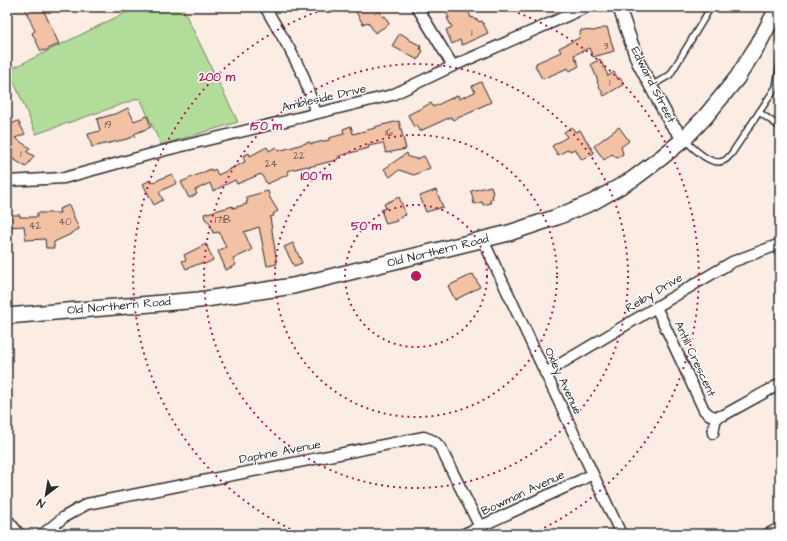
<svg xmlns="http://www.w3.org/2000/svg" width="787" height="541" font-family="'Architects Daughter',sans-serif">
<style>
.green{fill:#b2dc99;stroke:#6e8462}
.building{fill:#f3c1a4;stroke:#2b2b2b}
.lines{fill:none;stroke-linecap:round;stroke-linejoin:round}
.service-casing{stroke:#2b2b2b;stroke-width:8}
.minor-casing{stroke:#2b2b2b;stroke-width:13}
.tertiary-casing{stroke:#2b2b2b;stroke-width:15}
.primary-casing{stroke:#2b2b2b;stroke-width:18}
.service{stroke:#fff;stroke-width:5}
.minor{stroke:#fff;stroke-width:10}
.tertiary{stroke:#fff;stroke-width:12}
.primary{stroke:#fff;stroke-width:15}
.ring{fill:none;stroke:#c2185b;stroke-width:2;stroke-dasharray:2 4}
.labels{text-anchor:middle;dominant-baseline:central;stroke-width:3;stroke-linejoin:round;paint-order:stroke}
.number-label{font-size:10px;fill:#5d5049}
.street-label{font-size:12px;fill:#2b2b2b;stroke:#fff}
.centre{fill:#c2185b;stroke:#fff;stroke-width:2}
.ring-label{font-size:12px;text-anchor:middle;font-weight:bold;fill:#c2185b;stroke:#fff;stroke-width:3;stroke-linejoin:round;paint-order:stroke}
</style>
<rect width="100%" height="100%" fill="#fbece4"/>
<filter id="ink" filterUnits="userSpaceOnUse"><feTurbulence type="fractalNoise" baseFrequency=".025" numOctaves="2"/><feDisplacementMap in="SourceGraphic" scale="8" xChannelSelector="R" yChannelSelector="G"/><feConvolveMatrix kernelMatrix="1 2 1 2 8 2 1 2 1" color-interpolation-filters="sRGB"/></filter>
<g filter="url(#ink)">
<path class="green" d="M137,7H182L238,122L161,145L140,98L36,134L9,70Z"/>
<path class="building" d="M24,7H42L59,44L44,51L43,50L41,51L32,33L35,31Z
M353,7H377L383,17L385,16L389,24L375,33L368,22L363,24Z
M448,7H467L471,18L473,17L475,20L477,19L479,22L482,21L488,33L462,45L460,40L452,44L446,30L452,27L447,18H449L446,12L449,11Z
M607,27L614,51L593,57L589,48L574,55L579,66L570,71L568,68L542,79L535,65L537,64L536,63L561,52L559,48L579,38L581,30L594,31Z
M400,33L408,38V39L421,46L420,49L423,51L418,60L392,46Z
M600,59L608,76L614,72L618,79L620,78L624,84L604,96L597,82L598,81L591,64Z
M481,82L491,102L474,110V111L453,120L451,117L420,131L417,125L414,127L408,115L431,103L433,107L458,95L459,99L475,92L472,86Z
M128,108L134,121L147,116L151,127L134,134L135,136L127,139L92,147L88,134L100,131L97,119L118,113Z
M18,121L25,134L15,138L30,148L27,152L34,156L26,167L7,155V126Z
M399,121L406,149L386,153L383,143L368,146L369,148L339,156L337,160L308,167L307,166L287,171L289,174L267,184L261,174L237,184L235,180L213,191L210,183L195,190L197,194L189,198L181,182L211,169L212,171L215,169L218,175L245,162L243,156L249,153L250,156L267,147L269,151L276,147L278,151L293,147L302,144L310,142L311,144L329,140V138L344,134L343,129L351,126L353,134L375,128L374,127Z
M572,127L575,132L580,130L594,153L582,160L575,149L570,151L569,149L558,155L552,146L567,137L564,132Z
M619,127L629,141L621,147L623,154L617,158L612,154L604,160L594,146Z
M407,153L408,157L417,159L424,156L430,168L414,175L399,170L390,177L384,169Z
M172,174L177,183L159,192L163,200L154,205L143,184L150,180L151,183Z
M491,186L493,194H492L493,199L490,200L491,203L483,205L482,202L474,204L471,191Z
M436,190L443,207L426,212L420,196Z
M268,191L270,198L278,211L273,214L274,216L270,217L277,264L267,266L259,227L244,232L252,250L233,259L236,265L226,270L218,251L226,247L219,232L213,233L210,223L205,219L204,214L233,206V208L247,204L246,202L248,201L246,197Z
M399,197L406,215L402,216V217L396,219L397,221L386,224L381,210L386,208L384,204Z
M69,205L79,229L71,233V234L54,242V248H46L45,239L26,240L24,226L7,227V215H20V217H37V213H60L59,209Z
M293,243L302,263L294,266L284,247Z
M206,244L213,260L205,264L201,263L186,269L182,261L186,260L184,255Z
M473,274L480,287L455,300L448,286Z"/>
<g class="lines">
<defs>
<path id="service" d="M651,86L670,75L711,7
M759,112L780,127
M686,141C694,149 711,166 723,161C727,160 729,156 732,153L776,87L780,63"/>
<path id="minor" d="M265,7L289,48L303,75L316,113
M417,7L453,66
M7,181L64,178L166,150L392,95L453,66L587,7
M483,240L621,534
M656,307L704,410C710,417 716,418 724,415L780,384
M545,373L732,262L780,244
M713,433L716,417
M7,519L19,534
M43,534L64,517L87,504L424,437L434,441L440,447L480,527
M464,534L581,480L592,474
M768,534L780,528"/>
<path id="tertiary" d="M619,7L638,62L670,122L684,139"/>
<path id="primary" d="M7,316L199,300L293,286L509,233L557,217L593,202L633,179L662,157L684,139L705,117L737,78L759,43L778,7"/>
</defs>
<use href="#service" class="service-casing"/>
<use href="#minor" class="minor-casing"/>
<use href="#tertiary" class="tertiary-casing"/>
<use href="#primary" class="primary-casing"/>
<use href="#service" class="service"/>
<use href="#minor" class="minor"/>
<use href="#tertiary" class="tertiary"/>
<use href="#primary" class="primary"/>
</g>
</g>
<g class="ring">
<circle cx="416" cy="276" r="71"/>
<circle cx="416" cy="276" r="141"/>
<circle cx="416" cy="276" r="212"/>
<path d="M301 534A282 282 0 0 1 331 7M501 7A282 282 0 0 1 531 534"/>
</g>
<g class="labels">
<g class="number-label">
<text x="472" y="33">1</text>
<text x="606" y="46">3</text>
<text x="610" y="83">1</text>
<text x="108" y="125">19</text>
<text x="389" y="133">16</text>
<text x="21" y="154">1</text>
<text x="299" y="156">22</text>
<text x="271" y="164">24</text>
<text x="223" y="220">171B</text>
<text x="65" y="222">40</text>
<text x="35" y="226">42</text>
</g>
<g class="street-label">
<text transform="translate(653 85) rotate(63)">Edward Street</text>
<text transform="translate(324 98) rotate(-13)">Ambleside Drive</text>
<text transform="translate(438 251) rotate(-14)">Old Northern Road</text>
<text transform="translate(654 293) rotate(-31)">Reiby Drive</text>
<text transform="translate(119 306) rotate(-5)">Old Northern Road</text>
<text transform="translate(695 359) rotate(65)">Antill Crescent</text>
<text transform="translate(563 381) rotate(65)">Oxley Avenue</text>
<text transform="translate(280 452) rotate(-11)">Daphne Avenue</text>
<text transform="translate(523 493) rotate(-25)">Bowman Avenue</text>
</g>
</g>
<circle cx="416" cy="276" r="6" class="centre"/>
<g class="ring-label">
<text x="217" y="81">200 m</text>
<text x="266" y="130">150 m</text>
<text x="316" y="180">100 m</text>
<text x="366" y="230">50 m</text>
</g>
<rect width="787" height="541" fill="none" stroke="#fff" stroke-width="24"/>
<rect x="12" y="12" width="763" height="517" fill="none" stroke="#2b2b2b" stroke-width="1.5" filter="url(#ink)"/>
<g transform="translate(46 495) rotate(211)" stroke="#ffffff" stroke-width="3" paint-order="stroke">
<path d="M0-3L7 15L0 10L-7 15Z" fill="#2b2b2b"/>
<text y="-6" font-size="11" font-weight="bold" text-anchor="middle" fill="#2b2b2b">N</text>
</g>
</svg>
